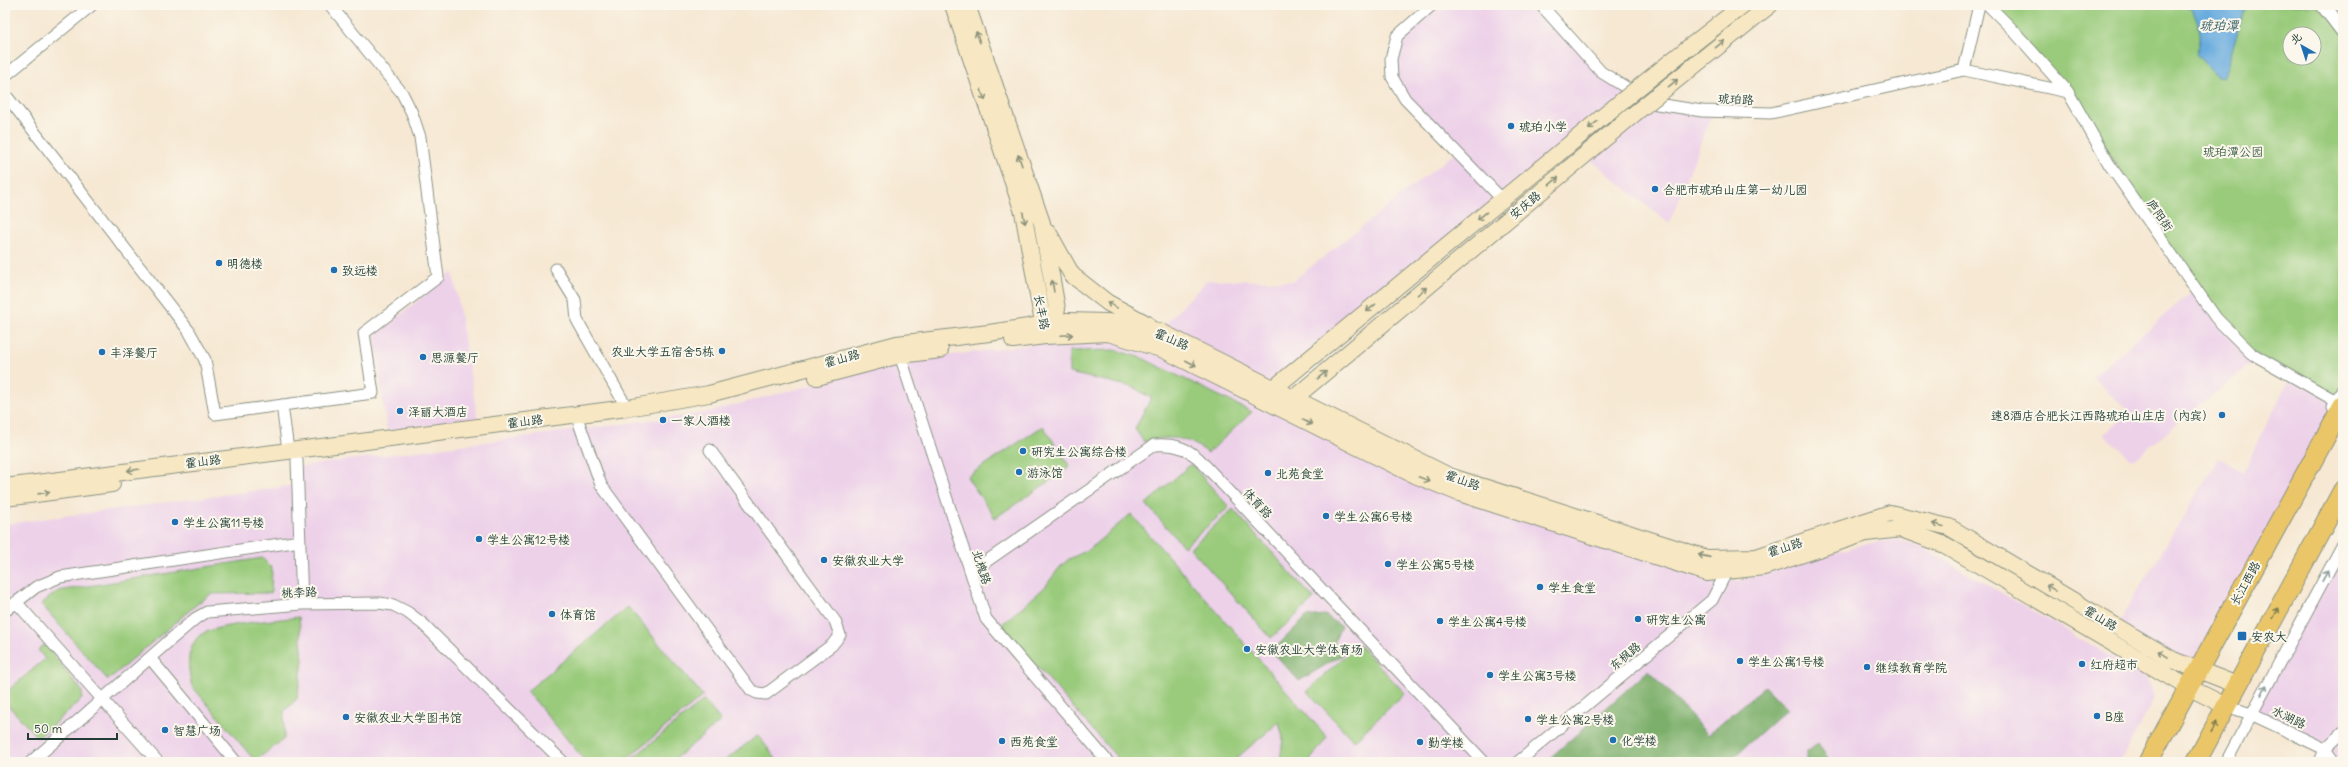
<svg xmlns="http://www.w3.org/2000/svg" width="2348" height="767" font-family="Delius,'LXGW WenKai TC',sans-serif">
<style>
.built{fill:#edd1e9}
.green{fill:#9acb7b;stroke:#5c8458;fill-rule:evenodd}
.forest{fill:#7baf6b;stroke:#4d7650}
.water{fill:#69acde;stroke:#447489}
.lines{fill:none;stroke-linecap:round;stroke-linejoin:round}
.minor-casing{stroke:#8a9284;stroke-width:13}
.tertiary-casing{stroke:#8a9284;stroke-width:16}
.secondary-casing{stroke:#8a9284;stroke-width:18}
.trunk-casing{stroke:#8a9284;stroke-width:21}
.minor{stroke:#fff;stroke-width:11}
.tertiary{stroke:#fff;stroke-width:14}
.secondary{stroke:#f7e8c3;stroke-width:16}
.trunk{stroke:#eac669;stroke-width:19}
.secondary-bridge-casing{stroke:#8a9284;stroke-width:18;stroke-linecap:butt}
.secondary-bridge{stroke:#f7e8c3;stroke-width:16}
.oneway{stroke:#8b927c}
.oneway2{stroke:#8f9e9a}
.oneway3{stroke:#7a7b4c}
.poi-dot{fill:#1f6fb2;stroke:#fbf7ec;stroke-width:1.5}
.labels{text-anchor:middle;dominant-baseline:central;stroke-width:4;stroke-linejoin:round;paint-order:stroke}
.street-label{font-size:12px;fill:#1f3d34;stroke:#fbf7ec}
.poi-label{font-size:12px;fill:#1f3d34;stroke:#fbf7ec;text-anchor:start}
.park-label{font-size:12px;fill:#3e6046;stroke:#fbf7ec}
.water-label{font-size:13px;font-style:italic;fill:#355e67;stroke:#fbf7ec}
</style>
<rect width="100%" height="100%" fill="#fbf7ec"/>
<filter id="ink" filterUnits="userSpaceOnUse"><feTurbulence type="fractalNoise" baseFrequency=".025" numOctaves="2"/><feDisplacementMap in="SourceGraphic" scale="8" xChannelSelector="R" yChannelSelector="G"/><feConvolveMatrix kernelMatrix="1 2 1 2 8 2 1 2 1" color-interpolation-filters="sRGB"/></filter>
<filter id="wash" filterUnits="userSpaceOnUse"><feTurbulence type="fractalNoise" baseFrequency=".012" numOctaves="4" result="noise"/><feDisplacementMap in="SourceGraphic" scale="16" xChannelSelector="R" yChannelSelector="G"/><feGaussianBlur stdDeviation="0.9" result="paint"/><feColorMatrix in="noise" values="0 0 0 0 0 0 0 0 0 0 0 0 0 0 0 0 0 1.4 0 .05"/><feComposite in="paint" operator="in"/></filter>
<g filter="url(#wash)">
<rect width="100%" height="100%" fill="#f6e8d3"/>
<path class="built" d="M1432,5H1541L1601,72L1632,91L1274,388L1159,331L1207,280L1293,281L1456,152L1392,77L1397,36Z
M1651,103L1713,111L1669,224L1585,155Z
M453,272L478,420L387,431L374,336Z
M2195,289L2259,357L2133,460L2104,435L2129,412L2093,377Z
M1107,340L1163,357L1706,580L1737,581L1868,543L1897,540L1920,546L2147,677L2155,698L2120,762H5V524L297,485L296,467L705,413L899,362L1045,343Z
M2291,375L2336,402L2191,667L2116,626L2219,458L2243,472Z
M2343,544V762H2334L2324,749L2251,714Z"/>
<path class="green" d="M1988,5H2323L2343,31V389L2336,402L2251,353L2216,318L2068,92ZM2290,34H2314V58H2290Z
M1115,350L1142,358L1252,412L1208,453C1186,436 1170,435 1144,442L1135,429L1151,398L1133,387L1069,373V351Z
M1043,426L1070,467L995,518L967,477Z
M1191,464L1229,507L1184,547L1146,504Z
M1233,509L1314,599L1271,638L1190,548Z
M1131,514L1327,737L1309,762H1280L1283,738L1279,722L1232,762H1121L1001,625L1044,588L1060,567L1069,559L1088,550Z
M262,558L272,568L271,593L211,594L196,605L108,680L41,604L58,591Z
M628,607L703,696L623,762H586L527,691Z
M299,617L303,661L297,699L284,711V739L255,761L192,686C188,670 185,650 199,636C212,624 279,620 299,617Z
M45,644L82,691V699L38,738L5,702V693L45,659L38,650Z
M1358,644L1405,693L1354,741L1307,691Z
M704,700L721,721L671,762H628Z
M758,735L778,762H723Z"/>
<path class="forest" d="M1325,615L1341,626L1334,643L1345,647L1342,655L1299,681L1272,651L1306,617Z
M1649,670L1708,735L1765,686L1787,709L1728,762H1549L1551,757Z
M1817,743L1831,762H1807V752Z"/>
<path class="water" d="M2182,5H2246L2227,67L2222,77L2216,76L2196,54C2204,38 2199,24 2192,8Z"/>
</g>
<g filter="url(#ink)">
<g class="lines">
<defs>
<path id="minor" d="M1432,5L1397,36L1391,59L1392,77L1405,99L1502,199
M1541,5L1601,72L1651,103L1702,111L1771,113L1964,70
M1979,5L1964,70L2068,92
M1988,5L2012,29L2068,92L2109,164L2216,318L2251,353L2343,405
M5,76L92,5
M5,94L189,331L205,360L215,414L373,393L364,333L438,277L420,137L412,113L402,93L330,5
M556,269L575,300L577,320L627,408
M898,349L986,619L1108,762
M282,405L288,450
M2333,407L2343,389
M579,423L601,485L751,690L757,693L766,694L832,645L840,635L835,621L710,450
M297,460L302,604
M971,572L1154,445C1173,444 1183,446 1198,458L1484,762
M16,602L158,762
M5,611L36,587L60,577L300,541
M150,658L236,762
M2226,706L2251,714L2325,749L2334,762
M31,762L169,641L196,618L207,612L302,604L379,603L393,605L407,612L423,624L563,762
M1518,762L1712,600L1729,567
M2226,762L2343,544
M2320,762L2325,749L2343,732"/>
<path id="tertiary" d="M2323,5L2343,31"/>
<path id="secondary" d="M953,5L1023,212L1045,334
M967,5L1042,223L1057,309L1048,331
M1679,55L1743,5
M1690,69L1770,5
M1048,232L1072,275L1108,303L1147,324
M1013,340L1045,336L1108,333L1164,350L1410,473L1459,493L1707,573L1764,567L1866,533L1901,529L1945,545L2182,684L2226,706
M817,377L900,355L940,350
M1268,393L1623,100
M1287,404L1634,114
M5,487L627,408L709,394L897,344L989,333L1067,321L1107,322L1159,331L1449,476L1707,558L1756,557L1890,513L1949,527L2173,660L2237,685
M5,498L112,484"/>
<path id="trunk" d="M2148,762L2343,405
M2196,762L2343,490"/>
</defs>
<use href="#minor" class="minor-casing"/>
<use href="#tertiary" class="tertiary-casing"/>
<use href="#secondary" class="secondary-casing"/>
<use href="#trunk" class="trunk-casing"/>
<use href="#minor" class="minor"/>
<use href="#tertiary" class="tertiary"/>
<use href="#secondary" class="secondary"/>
<use href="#trunk" class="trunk"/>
<defs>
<path id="secondary-bridge" d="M1623,100L1679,55
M1634,114L1690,69"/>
</defs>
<use href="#secondary-bridge" class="secondary-bridge-casing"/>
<use href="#secondary-bridge" class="secondary-bridge"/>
</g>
<defs><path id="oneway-shaft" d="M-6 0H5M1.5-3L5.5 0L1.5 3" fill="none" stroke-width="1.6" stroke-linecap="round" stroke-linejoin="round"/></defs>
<g class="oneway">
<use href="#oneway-shaft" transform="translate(978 37) rotate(-109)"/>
<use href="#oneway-shaft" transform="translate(1720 44) rotate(-39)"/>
<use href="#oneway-shaft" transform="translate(1673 83) rotate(-39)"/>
<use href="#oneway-shaft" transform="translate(983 95) rotate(71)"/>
<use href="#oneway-shaft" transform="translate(1593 125) rotate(141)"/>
<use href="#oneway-shaft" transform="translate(1020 160) rotate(-109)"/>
<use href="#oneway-shaft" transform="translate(1554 181) rotate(-40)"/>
<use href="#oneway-shaft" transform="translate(1482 216) rotate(140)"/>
<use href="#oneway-shaft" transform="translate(1024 218) rotate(79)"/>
<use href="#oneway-shaft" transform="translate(1053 286) rotate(-99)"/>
<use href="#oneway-shaft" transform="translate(1422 291) rotate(-40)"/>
<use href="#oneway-shaft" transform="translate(1112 305) rotate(-150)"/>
<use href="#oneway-shaft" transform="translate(1371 308) rotate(140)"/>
<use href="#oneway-shaft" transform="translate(1067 335) rotate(-3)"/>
<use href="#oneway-shaft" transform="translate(1191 363) rotate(27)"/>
<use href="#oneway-shaft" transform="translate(1322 375) rotate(-40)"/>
<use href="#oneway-shaft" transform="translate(1307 422) rotate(27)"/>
<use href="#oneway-shaft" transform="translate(133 470) rotate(173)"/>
<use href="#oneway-shaft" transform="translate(1424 479) rotate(22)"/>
<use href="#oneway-shaft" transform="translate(44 493) rotate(-8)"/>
<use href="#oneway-shaft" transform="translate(1938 525) rotate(-166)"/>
<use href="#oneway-shaft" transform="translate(1704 556) rotate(-167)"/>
<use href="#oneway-shaft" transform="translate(2051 588) rotate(-149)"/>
<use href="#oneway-shaft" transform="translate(2163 654) rotate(-149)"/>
</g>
<g class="oneway2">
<use href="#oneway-shaft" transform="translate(2325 576) rotate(-61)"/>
<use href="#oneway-shaft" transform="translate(2264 690) rotate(-62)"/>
</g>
<g class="oneway3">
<use href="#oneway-shaft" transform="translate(2276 613) rotate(-62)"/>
<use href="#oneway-shaft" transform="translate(2214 727) rotate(-62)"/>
</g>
</g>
<g class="poi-dot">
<circle cx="1511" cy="126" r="4"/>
<circle cx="1655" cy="189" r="4"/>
<circle cx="219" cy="263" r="4"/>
<circle cx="334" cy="270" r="4"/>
<circle cx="722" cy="351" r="4"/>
<circle cx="102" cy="352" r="4"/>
<circle cx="423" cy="357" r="4"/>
<circle cx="400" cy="411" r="4"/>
<circle cx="2222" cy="415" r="4"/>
<circle cx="663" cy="420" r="4"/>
<circle cx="1023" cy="451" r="4"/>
<circle cx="1019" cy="472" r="4"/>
<circle cx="1268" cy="473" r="4"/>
<circle cx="1326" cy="516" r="4"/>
<circle cx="175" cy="522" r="4"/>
<circle cx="479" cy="539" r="4"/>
<circle cx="824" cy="560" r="4"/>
<circle cx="1388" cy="564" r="4"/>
<circle cx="1540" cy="587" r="4"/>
<circle cx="552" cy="614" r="4"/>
<circle cx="1638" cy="619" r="4"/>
<circle cx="1440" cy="621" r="4"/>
<rect x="2237" y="631" width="10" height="10" rx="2"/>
<circle cx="1247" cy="649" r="4"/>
<circle cx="1740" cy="661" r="4"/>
<circle cx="2082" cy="664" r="4"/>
<circle cx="1867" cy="667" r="4"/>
<circle cx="1490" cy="675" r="4"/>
<circle cx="2097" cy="716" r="4"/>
<circle cx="346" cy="717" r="4"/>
<circle cx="1528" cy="719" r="4"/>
<circle cx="165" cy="730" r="4"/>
<circle cx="1613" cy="740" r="4"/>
<circle cx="1002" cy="741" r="4"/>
<circle cx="1420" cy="742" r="4"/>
</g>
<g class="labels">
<g class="street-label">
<text transform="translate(1736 99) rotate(2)">琥珀路</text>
<text transform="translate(1525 205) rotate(-40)">安庆路</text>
<text transform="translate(2160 215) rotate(55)">庐阳街</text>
<text transform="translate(1042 312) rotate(79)">长丰路</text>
<text transform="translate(1172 339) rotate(23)">霍山路</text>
<text transform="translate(842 358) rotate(-15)">霍山路</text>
<text transform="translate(525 421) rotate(-7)">霍山路</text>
<text transform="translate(203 461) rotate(-7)">霍山路</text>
<text transform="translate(1463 480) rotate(20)">霍山路</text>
<text transform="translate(1258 503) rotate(47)">体育路</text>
<text transform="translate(1785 547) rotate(-18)">霍山路</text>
<text transform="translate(982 567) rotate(72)">北槐路</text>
<text transform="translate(2245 583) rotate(-61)">长江西路</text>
<text transform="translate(299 592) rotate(-2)">桃李路</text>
<text transform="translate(2101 618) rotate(31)">霍山路</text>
<text transform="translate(1625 656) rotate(-40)">东枫路</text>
<text transform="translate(2289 717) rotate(26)">水湖路</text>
</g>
<g class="poi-label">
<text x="1519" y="126">琥珀小学</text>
<text x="1663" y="189">合肥市琥珀山庄第一幼儿园</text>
<text x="227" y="263">明德楼</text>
<text x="342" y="270">致远楼</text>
<text x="714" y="351" text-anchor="end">农业大学五宿舍5栋</text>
<text x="110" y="352">丰泽餐厅</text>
<text x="431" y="357">思源餐厅</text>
<text x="408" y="411">泽丽大酒店</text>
<text x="2214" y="415" text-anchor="end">速8酒店合肥长江西路琥珀山庄店（内宾）</text>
<text x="671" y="420">一家人酒楼</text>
<text x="1031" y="451">研究生公寓综合楼</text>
<text x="1027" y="472">游泳馆</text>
<text x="1276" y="473">北苑食堂</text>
<text x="1334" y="516">学生公寓6号楼</text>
<text x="183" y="522">学生公寓11号楼</text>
<text x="487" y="539">学生公寓12号楼</text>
<text x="832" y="560">安徽农业大学</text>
<text x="1396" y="564">学生公寓5号楼</text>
<text x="1548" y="587">学生食堂</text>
<text x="560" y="614">体育馆</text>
<text x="1646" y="619">研究生公寓</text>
<text x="1448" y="621">学生公寓4号楼</text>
<text x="2251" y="636">安农大</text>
<text x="1255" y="649">安徽农业大学体育场</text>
<text x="1748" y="661">学生公寓1号楼</text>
<text x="2090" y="664">红府超市</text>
<text x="1875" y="667">继续教育学院</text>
<text x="1498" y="675">学生公寓3号楼</text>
<text x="2105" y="716">B座</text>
<text x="354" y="717">安徽农业大学图书馆</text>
<text x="1536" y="719">学生公寓2号楼</text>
<text x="173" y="730">智慧广场</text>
<text x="1621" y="740">化学楼</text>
<text x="1010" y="741">西苑食堂</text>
<text x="1428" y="742">勤学楼</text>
</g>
<g class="park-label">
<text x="2233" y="151">琥珀潭公园</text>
</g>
<g class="water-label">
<text x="2219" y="25">琥珀潭</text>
</g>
</g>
<rect width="2348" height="767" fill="none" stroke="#fbf7ec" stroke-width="20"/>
<g transform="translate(2302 46) rotate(321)"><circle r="19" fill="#fbf7ec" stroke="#a3ada2"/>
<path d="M0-3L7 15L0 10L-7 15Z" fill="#1f6fb2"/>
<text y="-6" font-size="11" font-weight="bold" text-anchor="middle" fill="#1f3d34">北</text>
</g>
<path d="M28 733v6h89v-6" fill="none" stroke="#1f3d34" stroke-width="2"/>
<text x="34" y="733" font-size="12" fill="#1f3d34" stroke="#fbf7ec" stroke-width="3" paint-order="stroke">50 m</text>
</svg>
